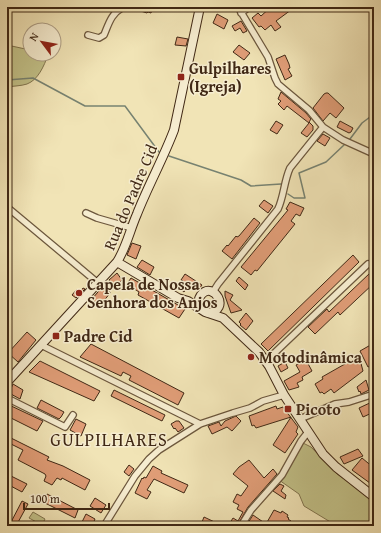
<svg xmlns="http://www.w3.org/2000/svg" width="381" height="533" font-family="'Gentium Book Plus',serif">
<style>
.green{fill:#c2c188;stroke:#81744e}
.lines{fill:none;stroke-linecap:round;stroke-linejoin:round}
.stream{stroke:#778271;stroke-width:1.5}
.building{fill:#e09d77;stroke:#402815}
.street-casing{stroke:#6c573d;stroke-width:8}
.secondary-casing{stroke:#402815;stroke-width:10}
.street{stroke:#f6edd0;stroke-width:5.5}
.secondary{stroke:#f6edd0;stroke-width:8}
.poi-dot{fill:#8f2418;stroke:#f6edd0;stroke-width:1.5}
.labels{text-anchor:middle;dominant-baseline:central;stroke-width:3;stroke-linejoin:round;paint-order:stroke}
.poi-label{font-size:16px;font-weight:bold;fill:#402815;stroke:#f6edd0;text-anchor:start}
.street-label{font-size:16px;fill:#402815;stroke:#f6edd0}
.quarter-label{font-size:18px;letter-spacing:1px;fill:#402815;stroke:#f6edd0}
</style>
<rect width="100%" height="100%" fill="#f1e4b6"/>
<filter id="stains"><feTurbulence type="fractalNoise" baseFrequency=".005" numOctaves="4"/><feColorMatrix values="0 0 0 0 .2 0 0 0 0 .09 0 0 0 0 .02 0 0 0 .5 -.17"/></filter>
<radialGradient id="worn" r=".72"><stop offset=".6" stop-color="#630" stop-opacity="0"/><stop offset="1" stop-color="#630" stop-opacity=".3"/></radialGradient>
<path class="green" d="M7,45L30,50V54H45L48,55C44,66 38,80 27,84C21,86 13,86 7,87Z
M303,443L311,447L337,474L358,488L374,503V526H337L304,506L299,494L279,480Z
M33,512L45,519L42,525L29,518Z"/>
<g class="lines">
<path class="stream" d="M7,80L33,78L85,106H125L159,152
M350,139L362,123L374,114
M169,156L241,180L251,186L281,184
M288,194L294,198H305L299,173L326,162L344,145"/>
</g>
<path class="building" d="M131,7H153L151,13L148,12L147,13L131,8Z
M271,7H295L276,21L281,27L275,31L271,25L265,30L261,26L259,27L252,18L258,13L261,16Z
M217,14L228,20L224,29L213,23Z
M241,21L247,31L243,33L240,28L235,31L232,26Z
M177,37L188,39L186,46L175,45Z
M239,45L250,53L244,60L233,52Z
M285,55L289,64L290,68L288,69L292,76L285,80L276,59Z
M281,92L306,113L311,119L309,122L313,126V130L307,137L301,133L309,123L287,106L284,110L278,104L281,101L278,99Z
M326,93H328L344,108L336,118L330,113L323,121L313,108L324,94Z
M276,121L283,125L277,134L270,130Z
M340,121L353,128L351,132L349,133L337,127Z
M323,134L330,138L325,146L317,141Z
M264,200L273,206L268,213L259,206Z
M290,202L304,208L300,216L296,214L291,221L295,224L257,271L255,270L251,275L241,267L288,210L286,209Z
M254,218L260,223L232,259L222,251L227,245L228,246L236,236L237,237L239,236Z
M132,243L141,246L136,259L127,255Z
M353,255L359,262L268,351L261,344Z
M142,260L154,267L150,275L137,267Z
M117,273L122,280L115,287L109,280Z
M370,273L374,277V283L340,315L338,312L315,334L308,327L327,309L329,312Z
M185,274L202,285L199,289L198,290L189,284L184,292L179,288L183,281L181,280Z
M239,277L248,285L245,290L236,281Z
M131,278L185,309L179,318L138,295L139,292L127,284Z
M103,286L110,292V293L100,306L92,299Z
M83,288L85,289L76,298L72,295L77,289L80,292Z
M225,291L233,295L230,300L242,310L231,313L225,296Z
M246,313L253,321L246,330L240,325L241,324L239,322Z
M27,332L36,340L18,362L8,353Z
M374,343V370L371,366L368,367L360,351Z
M91,344L184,393L178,405L129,380L131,376L123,372L121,376L80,357Z
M359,356L363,371L334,393L331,389L324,394L322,392L320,393L315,384L323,379L322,377Z
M306,360L312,371L302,377L303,380L297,383L299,387L289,390L284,381L300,372L296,365Z
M40,361L100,391L94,401L29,372Z
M285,362L288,368L281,372L278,366Z
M366,380L369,390L361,394L360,391L359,392L357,387Z
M13,384L23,390L20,399L9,393Z
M114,390L165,415L162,421L111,396Z
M41,400L64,412L61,417L59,419L37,408Z
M374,401V412L363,417L359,408Z
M7,404L43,421L37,431L7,416Z
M276,406L277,409L283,407L298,427L296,432L298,434L285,453L273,445L291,417L256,428L254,425L252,426L249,416Z
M236,416L241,421L232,431L227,427L212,434L208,426L219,422L221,426L225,421Z
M76,419L86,424L81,436L70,430Z
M176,421H179L184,428L178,432L175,428L174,429L171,424Z
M7,436L49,457L47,460L63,466L90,480L85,490L62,478L61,480L57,478L52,485L44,481L46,476L45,474L18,460L23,450L7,442Z
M358,449L363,456L344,464L340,457Z
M362,458L374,468V486L352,470Z
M249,460L264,478L273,469L277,474L248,507L237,526H228L233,518L238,521L243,512L237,509L239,505L233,502L237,494L241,496L248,486L233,474L239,467Z
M129,465L134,469L129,476L124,472Z
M153,466L162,471L161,473L188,485L184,493L154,479L147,490L151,492L147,499L135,493L142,478L143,479L144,477L146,478Z
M7,474L27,484L22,492L7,484Z
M280,484L284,486L281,491L286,495L285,499L273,491Z
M47,494L78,510L75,518L43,502Z
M95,498L106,505L101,513L90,506Z
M22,501L28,504L16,526H9Z
M274,510L281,513L282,511L288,515L287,517L289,518L288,519L291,521L288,526H246L253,515L266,524Z
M86,514L95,519L92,526L82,522Z
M204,517L223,526H209L202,522Z"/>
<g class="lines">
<defs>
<path id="street" d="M238,7L268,57L275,78L278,84L309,110L323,127L343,140L374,154
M241,13L249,7
M88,35L99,38L104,35C109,23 111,14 123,7
M7,207L98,283
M86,213L97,218L132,228
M213,292L218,284L278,209C284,196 284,181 290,168L323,127
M41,345L200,424
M266,361L368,264
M7,398L65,427L73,415
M300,419L335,404L349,402L374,394
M104,526L135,476L149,459L159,450L200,424L233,413L250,408L263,401L284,395
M241,526L251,510L282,475L301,441L308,432"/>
<path id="secondary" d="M117,262L178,298L188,301L205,312L223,318L259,352L269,366L284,395L323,454L336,467L374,497
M200,308C198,303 198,299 201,295C213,280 232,310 208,313
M7,382L117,262C126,248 130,230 137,214C148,186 163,159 174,130L200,7"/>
</defs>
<use href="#street" class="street-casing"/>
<use href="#secondary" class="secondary-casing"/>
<use href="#street" class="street"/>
<use href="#secondary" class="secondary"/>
</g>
<g class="poi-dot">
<rect x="177" y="73" width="8" height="8" rx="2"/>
<circle cx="79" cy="293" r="4"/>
<rect x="52" y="332" width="8" height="8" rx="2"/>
<circle cx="251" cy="357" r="4"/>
<rect x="284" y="405" width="8" height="8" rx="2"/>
</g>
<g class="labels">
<g class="poi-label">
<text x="189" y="68">Gulpilhares<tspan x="189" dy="18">(Igreja)</tspan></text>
<text x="87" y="284">Capela de Nossa<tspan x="87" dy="18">Senhora dos Anjos</tspan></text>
<text x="64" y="336">Padre Cid</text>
<text x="259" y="357">Motodinâmica</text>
<text x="296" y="409">Picoto</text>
</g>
<g class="street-label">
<text transform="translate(130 197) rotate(-67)">Rua do Padre Cid</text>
</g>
<g class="quarter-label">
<text x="109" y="439">GULPILHARES</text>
</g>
</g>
<rect width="381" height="533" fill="none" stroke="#f1e4b6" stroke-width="24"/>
<rect x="8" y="8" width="365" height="517" fill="none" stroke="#402815" stroke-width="2"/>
<rect x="12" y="12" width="357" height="509" fill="none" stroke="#402815"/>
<g transform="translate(42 42) rotate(302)"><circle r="19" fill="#f6edd0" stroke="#ad9e85"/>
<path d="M0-3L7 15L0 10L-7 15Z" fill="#8f2418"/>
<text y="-6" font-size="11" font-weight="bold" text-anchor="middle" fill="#402815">N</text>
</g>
<path d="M24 503v6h85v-6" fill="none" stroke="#402815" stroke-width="2"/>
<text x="30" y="503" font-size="12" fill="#402815" stroke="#f6edd0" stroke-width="3" paint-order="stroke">100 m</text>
<rect width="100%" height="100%" filter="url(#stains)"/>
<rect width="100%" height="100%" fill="url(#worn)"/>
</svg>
